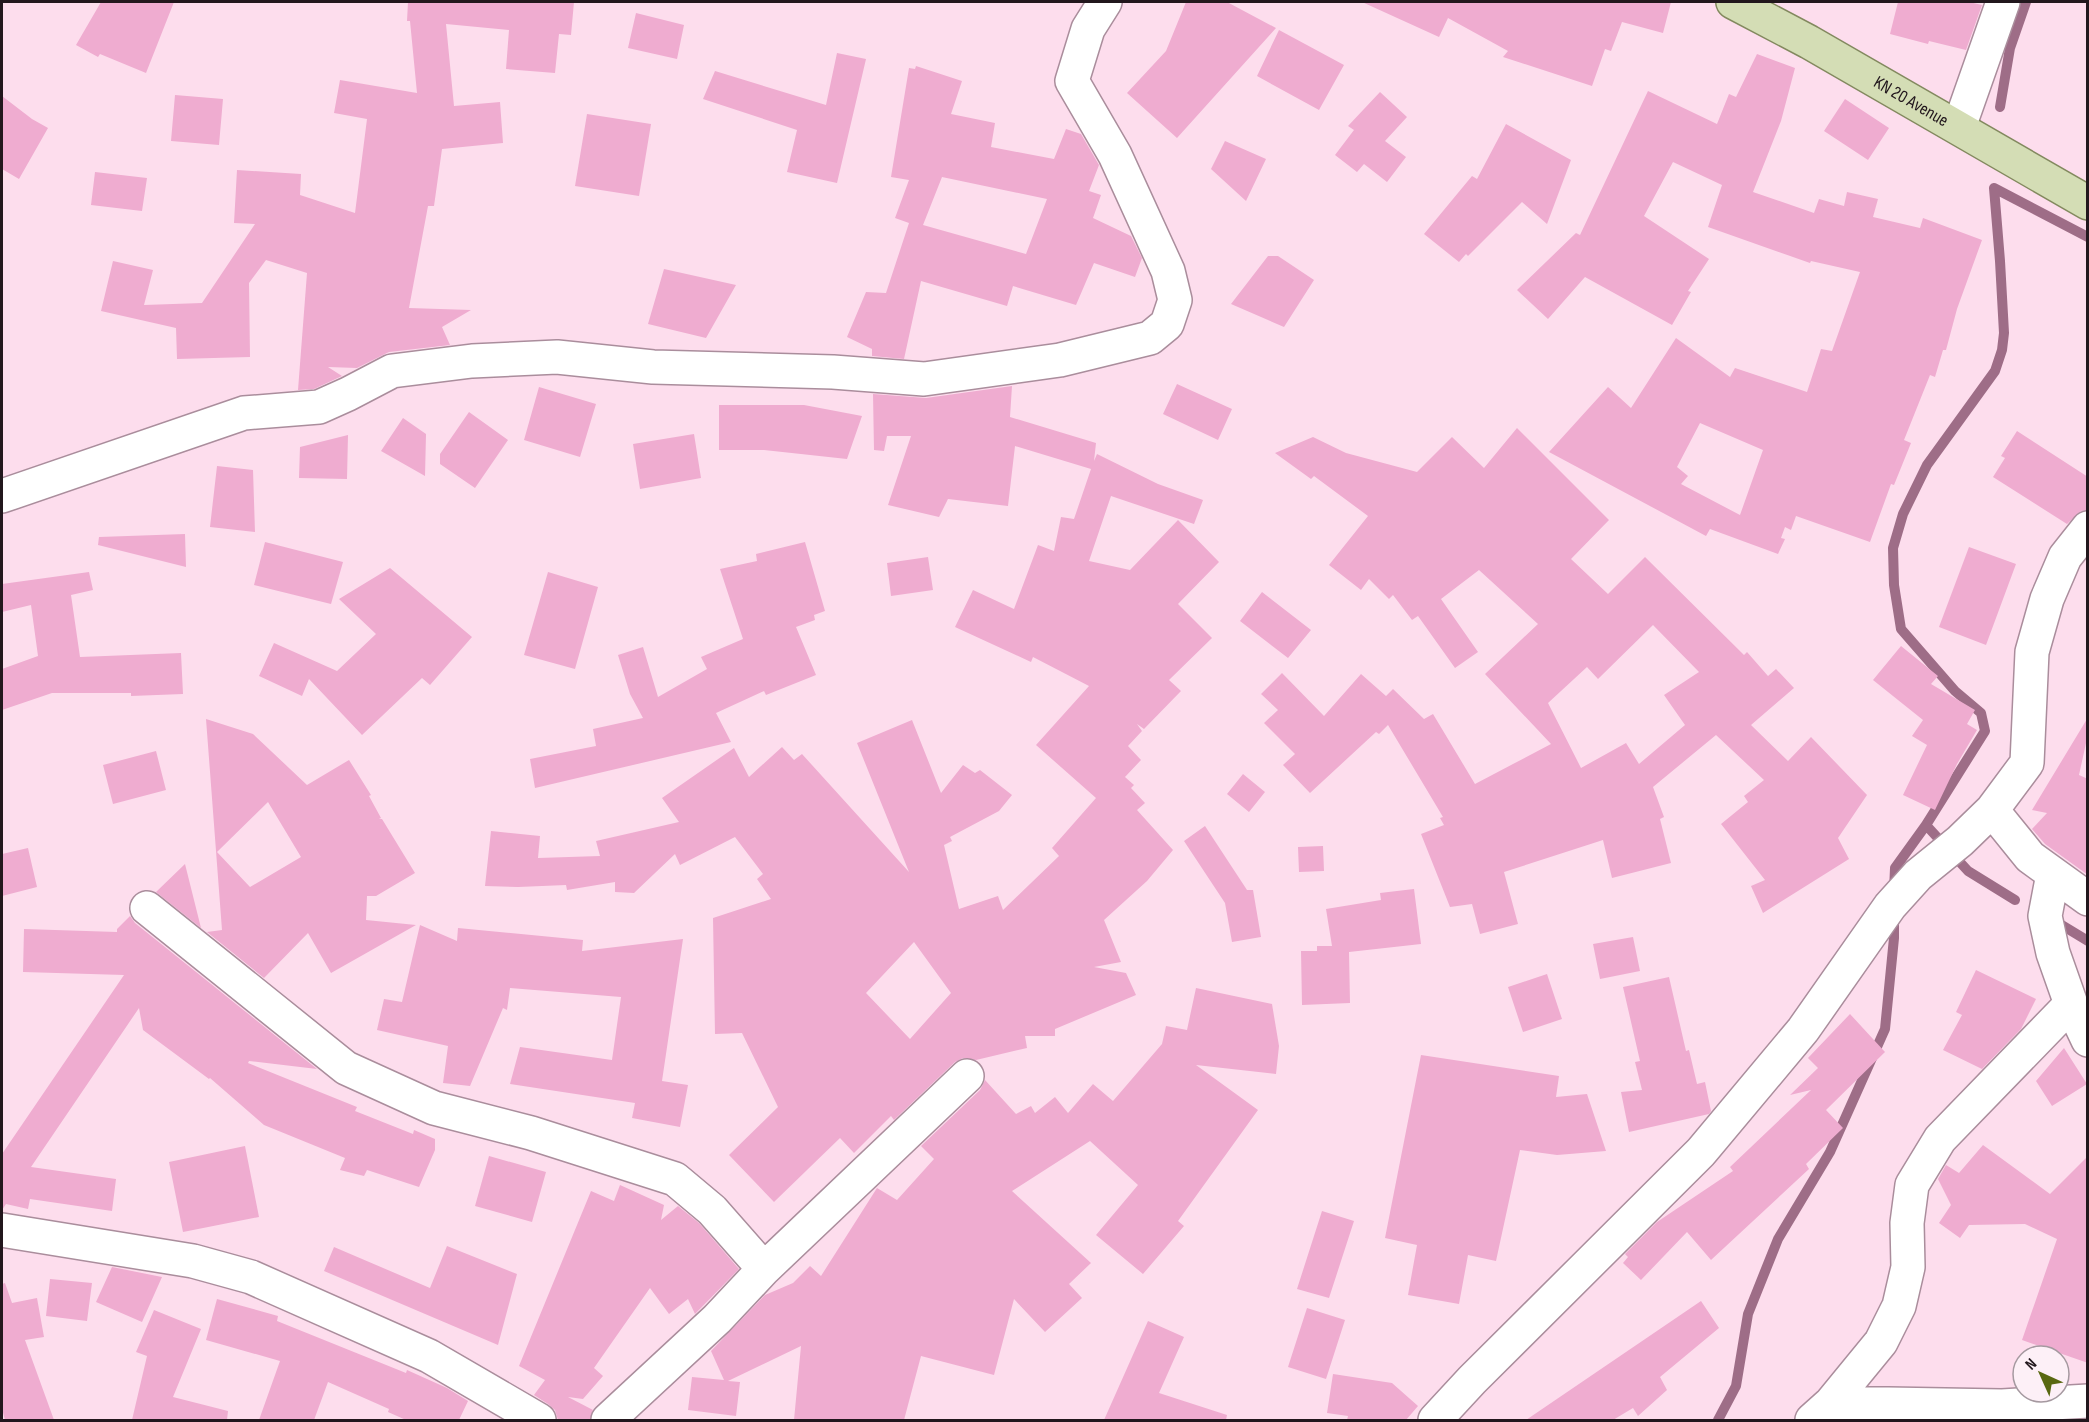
<svg xmlns="http://www.w3.org/2000/svg" width="2089" height="1422" font-family="'Sofia Sans Condensed',sans-serif">
<style>
.lines{fill:none;stroke-linecap:round;stroke-linejoin:round}
.stream{stroke:#9e6d87;stroke-width:10}
.building{fill:#efacd0;fill-rule:evenodd}
.minor-casing{stroke:#aa8d9c;stroke-width:36}
.major-casing{stroke:#83895f;stroke-width:36}
.minor{stroke:#fff;stroke-width:33}
.major{stroke:#d4ddb5;stroke-width:33}
.labels{text-anchor:middle;dominant-baseline:central;stroke-width:5;stroke-linejoin:round;paint-order:stroke}
.street-label{font-size:18px;fill:#22171d;stroke:#fdf0f7}
</style>
<rect width="100%" height="100%" fill="#fddded"/>
<g class="lines">
<path class="stream" d="M2000,107L2010,48L2026,2
M1994,188L2088,237
M1926,825L1968,871L2015,900
M1894,891L1895,868L1926,825L1985,731L1981,713L1955,691L1901,629L1894,585L1893,548L1903,514L1927,465L1995,371L2002,350L2004,333L2000,261L1994,188
M2055,921L2088,941
M1718,1420L1736,1386L1748,1314L1778,1239L1830,1152L1885,1029L1894,938V916"/>
</g>
<path class="building" d="M101,2H174L146,73L100,54L98,57L76,45Z
M408,2H574L571,35L559,34L555,73L506,69L509,30L446,24L454,106L500,102L503,143L442,149L434,206H428L409,308L471,310L442,327L450,345L389,352L357,368L328,367L342,376L314,389L298,390L307,273L266,260L249,283L250,357L177,359L176,328L101,311L113,261L153,270L144,305L202,303L255,224L234,223L237,170L301,174L300,195L355,213L367,119L334,113L340,80L417,93L410,21H407Z
M1186,2H1227L1276,28L1177,138L1127,93L1166,51Z
M1362,2H1671L1663,33L1622,22L1611,51L1605,49L1592,86L1503,57L1508,51L1448,18L1439,37Z
M1898,2H1969L1982,5L1966,50L1929,41L1928,44L1890,34Z
M636,13L684,25L677,59L628,48Z
M1279,30L1344,65L1319,110L1257,76Z
M837,53L866,59L837,183L787,172L797,130L703,99L715,71L826,105Z
M1757,54L1795,68L1781,121L1753,192L1814,213L1819,199L1844,206L1847,192L1878,199L1873,217L1920,228L1923,218L1982,240L1957,309L1946,350H1943L1935,377L1930,375L1904,440L1911,443L1894,485L1891,484L1870,542L1796,516L1791,530L1785,527L1781,538L1785,539L1778,554L1710,529L1706,536L1549,452L1608,387L1631,408L1676,338L1730,377L1735,368L1807,392L1821,349L1832,351L1860,272L1811,261L1810,263L1708,227L1722,185L1673,162L1644,216L1709,259L1688,291L1691,292L1672,325L1585,277L1548,319L1517,290L1576,233L1580,235L1648,91L1717,124L1729,94L1736,97ZM1700,423L1763,450L1740,515L1681,484L1688,476L1677,467Z
M916,66L962,81L951,114L995,123L991,147L1054,159L1066,129L1081,134L1099,165L1089,191L1101,195L1093,218L1131,236L1142,258L1135,277L1094,263L1076,305L1013,286L1007,306L921,281L904,359L872,356V349L847,337L866,292L886,293L909,223L895,218L909,180L891,177L909,68L915,69ZM942,177L1047,199L1026,254L923,225Z
M1380,92L1407,117L1385,141L1406,157L1387,182L1364,164L1357,172L1335,155L1354,130L1348,126Z
M175,95L223,99L219,145L171,141Z
M2,96L32,119L48,128L19,179L2,169Z
M1845,99L1889,128L1868,160L1824,131Z
M587,114L651,124L639,196L575,186Z
M1506,124L1571,160L1547,224L1522,202L1468,256L1466,254L1459,262L1424,234L1472,176L1477,179Z
M1225,141L1266,159L1246,201L1211,169Z
M95,172L147,178L142,211L91,205Z
M1268,256H1278L1314,280L1284,327L1231,304Z
M664,269L736,285L706,338L648,324Z
M1177,384L1232,409L1218,440L1163,414Z
M1012,386L1010,417L1096,443L1094,461L1097,454L1158,484L1203,500L1194,524L1111,496L1089,561L1130,570L1178,520L1219,562L1178,604L1212,638L1169,680L1181,691L1144,729L1137,724L1142,731L1128,746L1141,760L1125,777L1134,785L1131,788L1145,803L1137,810L1173,850L1147,881L1104,920L1121,962L1094,967L1126,973L1136,995L1055,1029V1036H1025L1027,1048L976,1060L963,1058L955,1062L894,1120L891,1116L854,1153L840,1138L774,1202L729,1155L778,1107L742,1033L715,1034L713,918L771,899L757,879L763,874L735,837L680,865L675,854L634,893L615,892V882L567,890L566,885L518,887L485,886L491,831L540,836L538,858L600,856L596,841L679,822L662,798L734,748L749,777L782,747L794,760L802,754L909,872L857,743L912,720L941,793L963,765L975,773L980,770L1012,795L999,811L950,837L952,841L944,845L959,909L998,896L1003,910L1059,856L1052,848L1096,798L1036,745L1089,686L1033,657L1031,662L955,627L973,590L1014,609L1038,545L1054,551L1061,517L1074,519L1091,469L1015,446L1008,506L948,499L939,517L888,505L911,436H887L884,451L874,450L873,394L926,398ZM914,942L951,993L910,1039L866,993Z
M539,387L596,404L580,457L524,440Z
M719,405H804L862,416L847,459L764,450H719Z
M469,412L508,440L475,488L440,464V454Z
M403,418L426,434L425,476L381,451Z
M1517,428L1609,520L1571,559L1608,594L1645,557L1744,655L1747,652L1768,676L1776,669L1794,688L1751,725L1788,761L1811,737L1867,795L1838,838L1849,859L1763,913L1751,886L1765,880L1721,824L1748,802L1744,796L1764,780L1716,735L1653,787L1664,817L1660,819L1671,863L1612,878L1603,840L1504,872L1518,924L1480,934L1472,904L1450,907L1421,834L1444,825L1440,818L1443,817L1388,725L1379,734L1376,732L1310,793L1283,765L1295,754L1264,723L1278,710L1261,694L1282,673L1324,716L1361,674L1386,696L1393,689L1424,719L1433,714L1475,784L1551,744L1485,674L1538,624L1479,570L1441,599L1478,652L1455,668L1418,616L1412,620L1393,595L1389,599L1369,579L1361,590L1329,565L1368,516L1314,476L1311,479L1275,453L1313,437L1346,453L1417,472L1452,437L1484,468ZM1653,625L1699,672L1664,695L1685,725L1639,764L1626,743L1581,768L1548,703L1587,667L1598,679Z
M2017,431L2088,477V510L2081,511L2067,524L1993,477L2005,458L2001,456Z
M694,434L701,478L640,489L633,444Z
M348,435L347,479L299,478L300,447Z
M217,466L253,470L255,532L210,527Z
M185,534L186,567L98,545L99,537Z
M265,542L343,562L331,604L254,585Z
M805,542L825,611L814,615L815,620L796,627L816,675L766,695L764,691L716,713L731,742L535,788L530,759L596,746L593,729L643,718L630,694L618,655L643,647L658,697L707,669L701,657L743,639L720,569L757,561L756,554Z
M1969,547L2016,564L1986,645L1939,627Z
M928,557L933,590L891,596L887,563Z
M390,568L472,637L430,685L422,678L362,735L309,679L302,696L259,676L274,643L337,671L376,634L339,599Z
M89,572L93,590L71,595L80,657L181,653L183,694L131,696V693H52L2,710V669L38,656L31,605L2,612V584Z
M548,572L598,587L575,669L524,655Z
M1262,592L1311,630L1288,658L1240,621Z
M1901,646L1938,676L1931,684L1975,710L1967,724L1977,730L1957,764L1935,810L1903,795L1927,745L1912,736L1923,720L1873,680Z
M206,719L253,734L307,785L349,760L371,795L369,796L381,818L379,819H382L415,873L376,896H367L366,920L416,925L331,973L308,933L264,978L207,932L222,930ZM268,802L301,857L250,887L217,852Z
M2087,719L2088,734L2079,775L2088,779V875L2045,844L2032,829L2047,813L2032,810Z
M156,751L166,790L113,804L103,765Z
M1243,774L1265,792L1249,812L1227,794Z
M1205,826L1247,890H1253L1261,937L1232,942L1225,903L1184,841Z
M1323,846L1324,871L1299,872L1298,847Z
M28,848L37,887L2,896V854Z
M185,864L201,928L156,892Z
M1414,889L1421,944L1349,952L1350,1003L1302,1005L1301,951H1317V946H1332L1326,909L1381,900L1380,893Z
M130,916L135,923L317,1069L249,1061L248,1063L357,1107L355,1111L413,1134L414,1130L435,1139V1150L419,1187L367,1170L364,1176L340,1170L345,1158L264,1125L210,1078L209,1079L143,1030L139,1008L31,1167L116,1179L112,1211L30,1199L28,1209L6,1204L2,1210V1154L124,975L23,972L24,929L117,932V929Z
M420,925L457,941L458,928L583,940L582,951L683,939L662,1081L688,1085L680,1127L632,1118L635,1103L510,1084L520,1047L612,1060L621,997L510,988L507,1010L503,1008L470,1086L443,1083L448,1046L377,1030L384,999L402,1002Z
M1633,937L1640,971L1600,979L1593,944Z
M1976,970L2036,999L2021,1029L1982,1069L1943,1050L1962,1015L1956,1012Z
M1547,974L1562,1019L1523,1032L1508,987Z
M1669,977L1686,1051L1689,1050L1697,1084L1705,1082L1711,1111L1709,1114L1629,1132L1621,1092L1642,1090L1635,1062L1640,1061L1623,987Z
M1196,988L1272,1004L1279,1046L1276,1074L1196,1065L1258,1110L1178,1221L1184,1226L1143,1274L1096,1235L1138,1185L1090,1141L1012,1191L1091,1263L1069,1284L1082,1298L1045,1332L1014,1299L994,1375L921,1356L904,1420H794L801,1346L728,1381L740,1382L736,1416L688,1410L692,1377L724,1380L711,1351L765,1295L793,1283L810,1266L821,1276L877,1188L897,1200L934,1159L921,1146L980,1090L985,1080L1016,1114L1031,1106L1035,1113L1055,1097L1068,1113L1093,1084L1113,1101L1162,1044L1166,1026L1187,1030Z
M1850,1014L1885,1052L1826,1110L1843,1128L1806,1164L1809,1169L1711,1260L1687,1232L1641,1280L1623,1263L1628,1257L1625,1254L1657,1222L1733,1171L1730,1167L1811,1090L1790,1095L1818,1068L1808,1058Z
M2064,1048L2087,1084L2052,1106L2036,1081Z
M1421,1055L1559,1076L1556,1097L1587,1094L1606,1151L1557,1155L1520,1150L1496,1261L1468,1255L1459,1304L1408,1295L1417,1245L1385,1238Z
M1983,1145L2050,1194L2088,1156V1363L2022,1340L2057,1239L2025,1224L1969,1225L1960,1238L1939,1223L1951,1205L1938,1179L1946,1165L1959,1173Z
M245,1146L259,1217L183,1232L169,1162Z
M489,1156L546,1172L532,1222L475,1206Z
M620,1185L664,1205L661,1220L678,1206L699,1223L739,1269L695,1314L688,1299L669,1314L650,1288L594,1368L603,1376L583,1399L568,1397L593,1410L590,1420H558L555,1410L548,1404L534,1395L545,1380L519,1366L591,1191L614,1201Z
M1322,1211L1354,1221L1329,1298L1297,1289Z
M447,1246L517,1274L498,1345L324,1271L334,1247L430,1288Z
M112,1267L162,1277L142,1322L96,1302Z
M50,1279L92,1283L87,1321L46,1316Z
M5,1283L12,1303L37,1298L44,1337L25,1340L54,1420H5L2,1409V1284Z
M217,1299L278,1316L277,1321L406,1373L407,1370L447,1388L468,1401L459,1420H406L388,1412L389,1409L328,1382L314,1420H259L280,1361L206,1340Z
M1701,1301L1719,1328L1660,1377L1667,1390L1638,1416L1633,1408L1613,1420H1526Z
M1307,1308L1345,1320L1326,1379L1288,1367Z
M154,1310L201,1329L173,1397L228,1411L227,1420H132L147,1356L136,1352Z
M1148,1321L1184,1337L1159,1393L1227,1415L1226,1420H1104Z
M1333,1374L1392,1383L1418,1406L1406,1420H1347L1348,1416L1327,1413Z"/>
<g class="lines">
<defs>
<path id="minor" d="M1959,127L2003,2
M2,496L244,413L319,407L348,394L392,371L472,361L557,357L653,367L833,372L924,379L1060,360L1150,338L1167,324L1175,300L1168,271L1115,155L1072,81L1088,29L1105,2
M1992,810L2030,857L2088,899
M2053,874L2045,916L2053,953L2071,1004L2088,1040
M147,908L346,1068L434,1108L531,1133L675,1179L712,1210L764,1269
M2,1230L193,1261L251,1277L429,1356L539,1420
M1831,1403L2002,1406L2088,1401
M608,1420L717,1319L764,1269L967,1076
M1435,1420L1472,1380L1701,1152L1803,1030L1890,906L1918,875L1960,841L1992,810L2027,763L2032,652L2047,599L2065,557L2088,528
M1812,1420L1831,1403L1881,1342L1899,1306L1908,1267L1907,1223L1912,1185L1940,1139L2071,1004"/>
<g id="major">
<path id="s1" d="M1733,2L1809,42L2088,203"/>
</g>
</defs>
<use href="#minor" class="minor-casing"/>
<use href="#major" class="major-casing"/>
<use href="#minor" class="minor"/>
<use href="#major" class="major"/>
</g>
<g class="labels">
<g class="street-label">
<text stroke="none"><textPath href="#s1" startOffset="204">KN 20 Avenue</textPath></text>
</g>
</g>
<rect width="2089" height="1422" fill="none" stroke="#22171d" stroke-width="6"/>
<g transform="translate(2041 1374) rotate(315)"><circle r="28" fill="#fdf0f7" stroke="#a599a0" stroke-width="1.5"/>
<path d="M0-4.5L10 22L0 15L-10 22Z" fill="#596811"/>
<text y="-9" font-size="16" font-weight="bold" text-anchor="middle" fill="#22171d">N</text>
</g>
</svg>
